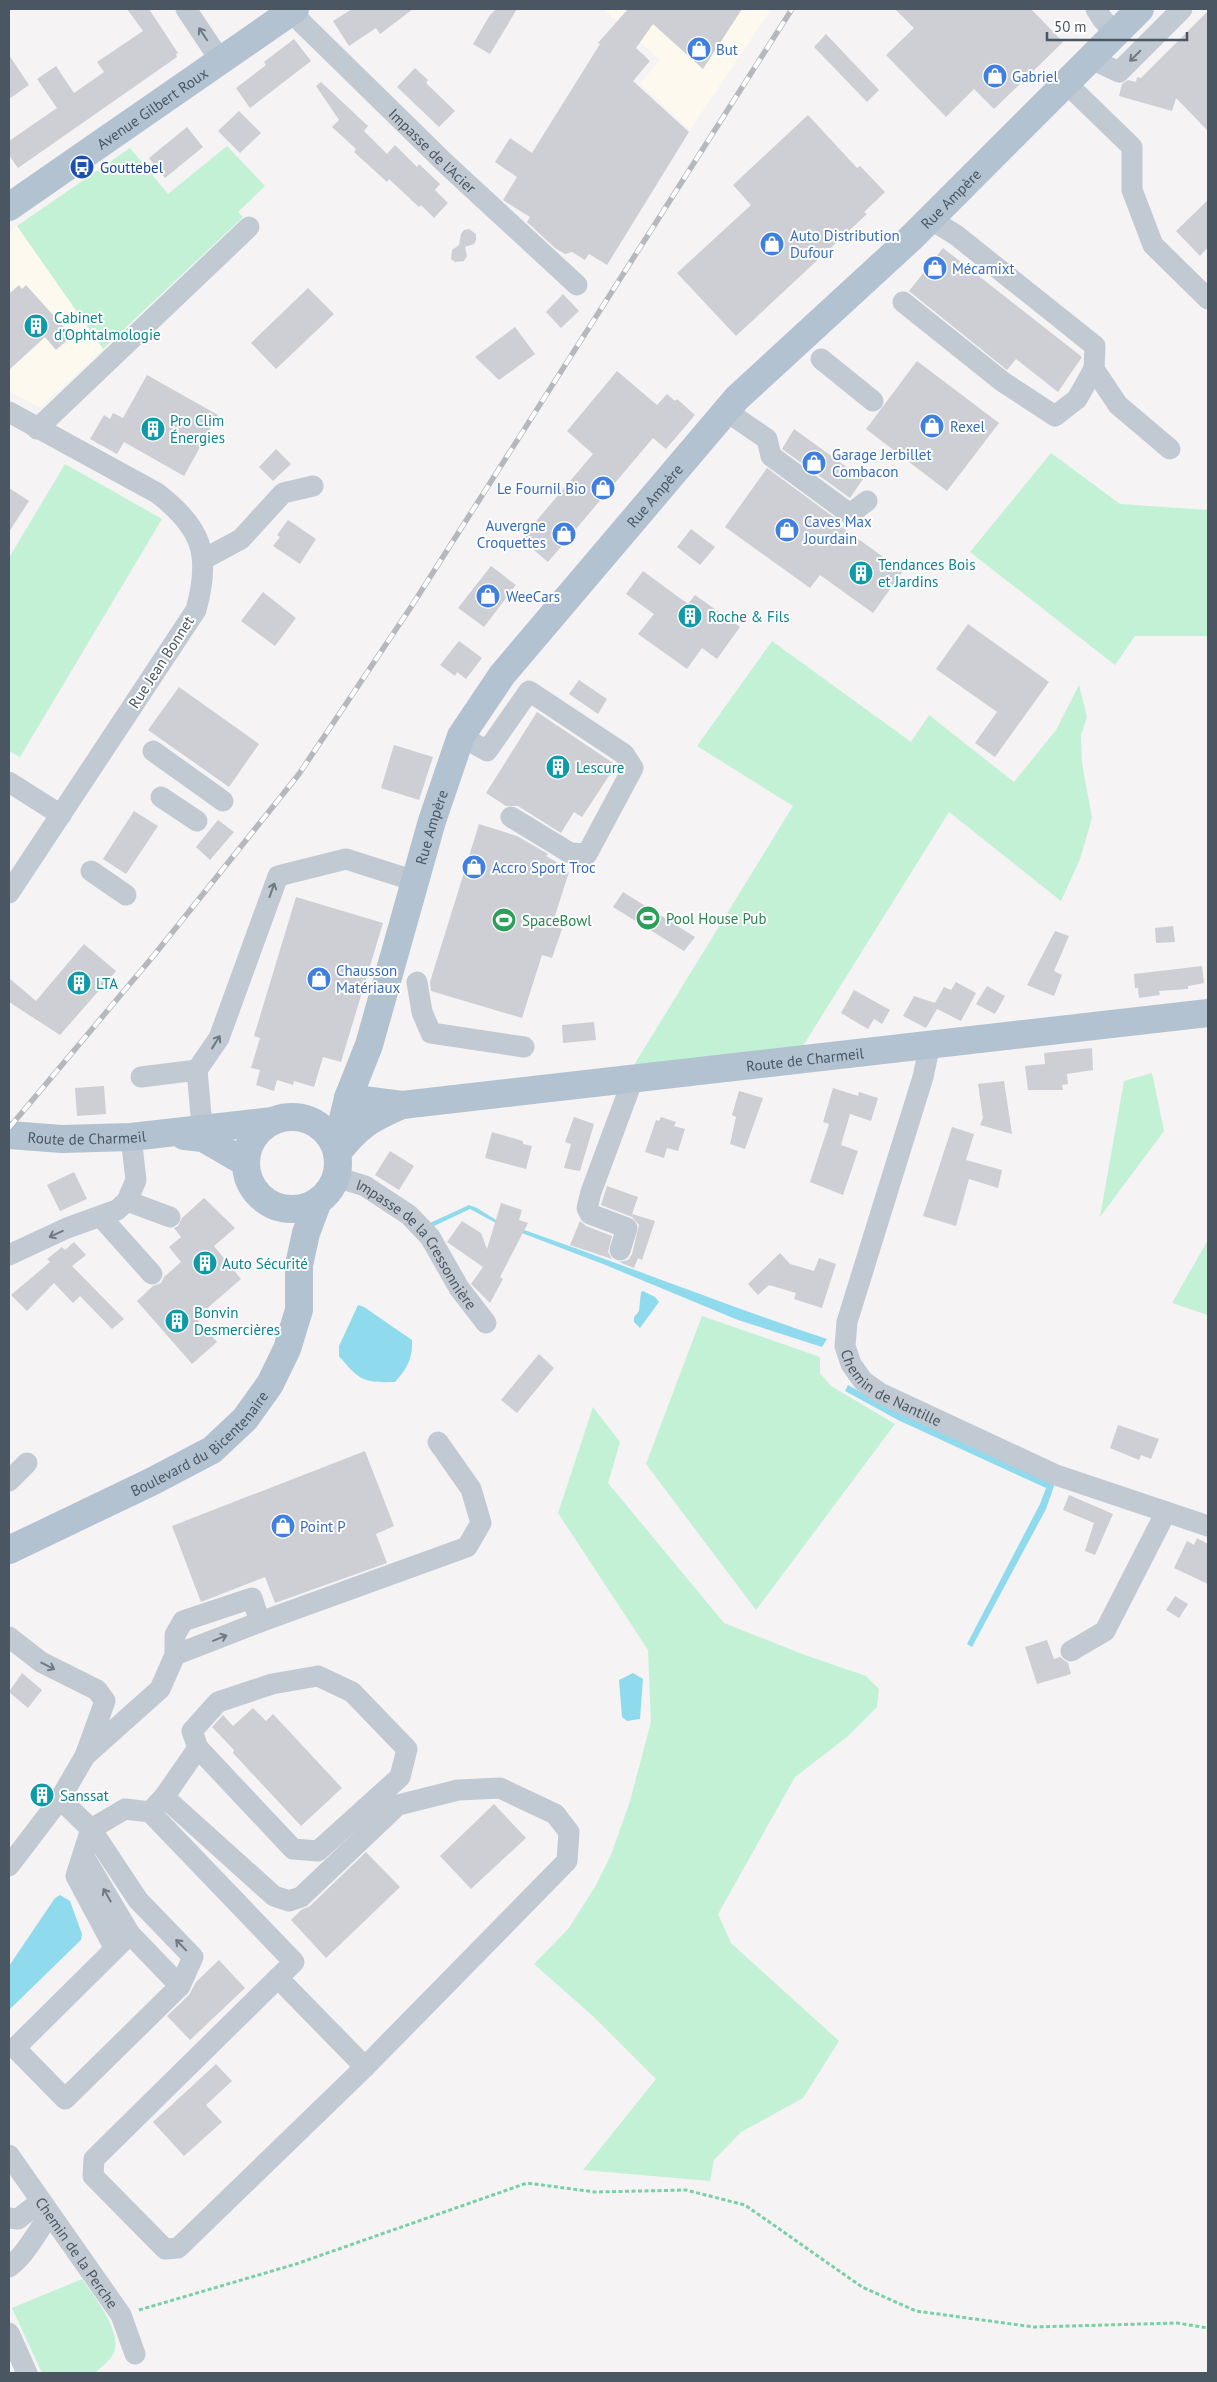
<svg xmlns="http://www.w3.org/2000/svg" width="1217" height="2382" font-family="'PT Sans',sans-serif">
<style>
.commercial{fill:#fdf9ef}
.green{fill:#c3f1d5}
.water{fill:#90daee}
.building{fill:#cdcfd5}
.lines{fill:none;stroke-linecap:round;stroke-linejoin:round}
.path{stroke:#7ad0a6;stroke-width:3;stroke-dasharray:4 2.5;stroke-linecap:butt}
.minor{stroke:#c1cad2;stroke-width:21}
.major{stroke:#b3c2d1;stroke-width:28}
.rail-casing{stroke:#b5b8bd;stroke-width:5.5}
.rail{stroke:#fff;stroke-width:4;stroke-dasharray:11;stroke-linecap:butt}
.oneway{stroke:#6e7983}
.labels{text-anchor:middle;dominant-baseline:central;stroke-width:4;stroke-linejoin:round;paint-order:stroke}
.shop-label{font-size:15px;fill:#366cbe;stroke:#fff;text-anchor:start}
.street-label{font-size:15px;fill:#4a5661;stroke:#fff}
.transit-label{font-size:15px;fill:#164399;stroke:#fff;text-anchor:start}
.culture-label{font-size:15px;fill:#0d838f;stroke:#fff;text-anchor:start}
.leisure-label{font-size:15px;fill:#27864d;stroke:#fff;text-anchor:start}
</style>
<rect width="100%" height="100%" fill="#f5f3f3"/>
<path class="commercial" d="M603,9H771L690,130L640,84L660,60Z
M17,226L103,349L40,408L9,391V232Z"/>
<path class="green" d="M227,146L265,186L238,212L243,217L103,349L17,226L130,148L168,194Z
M1051,453L1120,504L1208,510V636H1135L1115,665L970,552Z
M65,464L162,519L20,757L9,751V558Z
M772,641L911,742L929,715L1014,782L1056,730L1079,685L1087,717L1081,735L1082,763L1092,818L1080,859L1061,901L949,812L803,1046L634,1065L793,806L697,746Z
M1152,1073L1164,1131L1100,1217L1124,1081Z
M1208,1240V1315L1172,1303Z
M702,1316L820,1357V1373L831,1386L895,1424L756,1610L646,1464Z
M593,1407L620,1442L608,1483L724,1623L802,1654L866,1676L879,1689L877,1707L847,1737L795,1777L718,1914L731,1943L839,2041L803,2098L741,2132L714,2160L710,2181L583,2170L656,2079L594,2017L534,1964L569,1928L596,1885L611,1855L630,1801L651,1722L648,1650L558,1513Z
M82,2279C94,2297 126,2335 112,2356C108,2362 100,2368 95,2373H42L12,2308Z"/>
<path class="water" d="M469,1205L477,1208L496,1220C607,1258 716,1302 827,1339L822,1347L738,1320L603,1264L498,1224L470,1209L432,1227L430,1223Z
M643,1291L655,1297L659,1302L640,1328L634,1322V1317L639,1311L641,1292Z
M358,1305L364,1307L412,1340C413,1358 407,1369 395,1382C363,1383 359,1380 339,1356V1346Z
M848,1385L899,1413L1051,1480L1054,1486L1046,1509L972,1647L967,1644L1040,1504L1046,1488L898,1420L845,1391Z
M633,1673L643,1679L640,1719L627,1721L622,1717L619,1680Z
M60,1895L70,1901L82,1934L81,1940L9,2010V1966L55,1898Z"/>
<path class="building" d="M127,9H149L178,53L176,54L177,57L18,168L9,155V141L57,108L37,79L56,66L74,93L104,72L97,62L143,31Z
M352,9H413L380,34L376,28L349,46L333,21Z
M496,9H517L490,54L473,44L490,15Z
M628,9H742L703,69L653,24L636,48L650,61L633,81L689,132L607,265L589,254L585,260L572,252L565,254L555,248L527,222L530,217L503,200L517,177L495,162L510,138L532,153L600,44L598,43Z
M895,9H1031L1063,42L994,109L974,89L946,117L886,55L914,28Z
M1208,11V131L1176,98L1172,111L1119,96L1122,84L1128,80L1136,82L1137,77L1141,78Z
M826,34L879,90L867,102L814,47Z
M294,39L311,61L250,108L236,88L266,65L264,62Z
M9,55L29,85L9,99Z
M415,68L428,80L426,83L455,111L439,127L397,87Z
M321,82L368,126L364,131L387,154L395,145L417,167L419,164L440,184L435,190L448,203L434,218L421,205L419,207L389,179L387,182L354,152L356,149L332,127L339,120L316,86Z
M239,111L261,133L240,153L218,131Z
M808,115L857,168L860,166L885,192L864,212L867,214L736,336L677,273L751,205L733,185Z
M187,127L203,147L165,178L149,158Z
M1208,200V247L1200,256L1176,231Z
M469,229L476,234V240L474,244L465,247L467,256L464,261L455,262L451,259L452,250L459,245L461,234L464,230Z
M943,248L1082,357L1058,392L1016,359L1007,370L909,291Z
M19,285L22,289L26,285L72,336L56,350L45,337L9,370V294Z
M308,288L334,314L276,369L251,343Z
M563,294L579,311L561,328L546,312Z
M515,327L535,354L499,380L475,357Z
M917,361L999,423L947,491L866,429Z
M617,371L657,405L667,394L675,401L677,399L695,415L666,449L653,438L548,562L521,539L593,454L567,431Z
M147,375L218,415L184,476L124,442L117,454L90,439L104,415L110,419L113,413L123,418Z
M794,429L863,479L850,498L782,449Z
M276,449L291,464L273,481L259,467Z
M767,468L835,518L833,521L903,571L873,613L820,575L810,588L725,527Z
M9,488L29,501L9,532Z
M288,520L316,539L300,564L273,546L280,537L277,535Z
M691,529L715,547L700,565L677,547Z
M491,566L516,585L484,627L458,608Z
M643,571L688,604L695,595L740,627L717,659L702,648L687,669L638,634L654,614L626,594Z
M263,592L296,618L275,646L241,621Z
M968,624L1049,682L995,757L975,743L997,712L936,669Z
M459,641L482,658L466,679L457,672L455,676L440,665Z
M579,680L607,699L598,714L569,694Z
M179,687L259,744L229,787L148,730Z
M537,712L616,765L582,817L574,812L561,833L518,806H506L486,793Z
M394,745L433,757L419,800L381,788Z
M134,811L158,826L126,874L103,859Z
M218,820L234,832L210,860L196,847Z
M479,824L517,836L548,854L546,856L558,863L556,868L569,872L552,925L562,929L552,958L542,955L522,1018L431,991L430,982Z
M623,892L695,937L684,951L613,907Z
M296,897L383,923L341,1062L323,1057L314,1087L294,1081L293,1085L277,1080L274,1091L256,1085L260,1070L251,1068L260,1038L254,1036Z
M1173,926L1175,942L1156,943L1155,928Z
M1055,931L1069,936L1054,971L1062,975L1054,996L1027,985Z
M84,944L116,971L60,1035L9,1002V978L36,1001Z
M1202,966L1204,983L1188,986V989L1159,991L1160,995L1139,998L1138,988H1135L1134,974Z
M956,982L976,993L961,1021L937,1009L926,1028L903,1016L914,996L935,1003L944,987L951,990Z
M987,986L1005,996L995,1014L976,1004Z
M854,990L890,1010L882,1024L874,1019L868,1029L841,1013Z
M594,1022L596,1040L563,1043L562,1025Z
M1092,1048L1093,1070L1067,1074L1068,1084L1062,1085L1063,1090H1028L1025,1066L1045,1064L1044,1053Z
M1004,1081L1012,1134L980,1125L983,1118L978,1084Z
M104,1086L106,1114L77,1116L75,1088Z
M833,1088L858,1096L859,1092L878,1098L871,1121L850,1114L841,1145L858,1151L843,1195L810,1182L829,1124L823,1122Z
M739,1091L763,1098L745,1149L730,1144L736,1117L732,1115Z
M574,1117L594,1124L580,1171L564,1168L571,1144L565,1142Z
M661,1117L676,1122L674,1126L685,1129L678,1151L667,1148L664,1158L645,1152L656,1120L659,1121Z
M952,1127L974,1134L966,1160L1002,1170L998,1188L969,1179L956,1226L923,1216Z
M492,1132L523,1141V1144L532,1146L526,1169L485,1158Z
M390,1151L414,1166L399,1190L375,1175Z
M74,1172L87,1199L60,1211L47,1185Z
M607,1186L638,1197L632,1214L655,1221L642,1260L638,1258L634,1268L619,1262L628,1260L632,1254L639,1225L632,1217L601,1205Z
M204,1198L235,1228L214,1246L241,1279L196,1318L217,1342L192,1364L137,1301L153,1286L161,1283L164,1277L181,1262L169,1247L181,1237L174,1228L178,1226L182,1218Z
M501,1203L522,1210L519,1220L528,1223L500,1277L503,1279L490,1303L471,1284L483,1267L447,1242L462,1221L481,1233L487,1249Z
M580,1221L586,1226L612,1236L608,1252L612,1259L570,1245Z
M74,1242L86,1255L72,1266L124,1319L112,1329L80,1296L73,1303L54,1283L27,1311L11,1295L50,1262L47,1259L62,1247L65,1250Z
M780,1253L790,1264L814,1271L819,1258L836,1264L822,1308L794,1299L796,1293L769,1285L758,1295L748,1284Z
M539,1354L554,1368L517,1413L501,1400Z
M1118,1425L1159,1439L1151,1459L1141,1455L1139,1460L1110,1448Z
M365,1451L394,1526L376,1534L387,1563L275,1603L265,1577L201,1602L172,1526Z
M1069,1495L1113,1514L1095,1555L1085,1551L1094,1523L1063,1510Z
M1197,1538L1208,1544V1584L1174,1568L1187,1541L1194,1545Z
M1175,1596L1188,1604L1179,1618L1166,1610Z
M1047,1640L1054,1659L1060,1657L1068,1663L1071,1674L1037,1684L1025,1647Z
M22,1673L42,1690L28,1708L9,1692Z
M253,1708L266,1721L273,1714L342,1788L301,1826L233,1753L234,1750L212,1727L223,1715L233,1726Z
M494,1804L526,1838L471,1889L440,1856Z
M366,1852L400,1887L326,1958L291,1920L301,1910L310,1906Z
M219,1960L245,1988L190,2040L167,2016L189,1995L196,1982Z
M216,2064L232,2081L206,2105L222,2122L184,2156L153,2122Z"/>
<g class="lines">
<path class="path" d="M139,2310L296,2264L527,2183L595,2192L686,2190L745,2205L862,2287L916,2311L1034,2327L1177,2323L1208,2328"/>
<g class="minor">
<path d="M186,9L220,60"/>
<path d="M1096,9L1103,20L1116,33"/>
<path id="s1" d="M292,10L302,23L447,165L577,285"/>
<path d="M1091,59L1119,72L1182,9"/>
<path d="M1066,83L1132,147V190L1153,245L1208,299"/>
<path d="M930,219L956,235L1095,346L1094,369L1118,405L1170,449"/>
<path d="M903,302L1003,382L1055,416L1077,399L1094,369"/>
<path d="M821,359L873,401"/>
<path d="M726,411L767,439L771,456L850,514L867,501"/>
<path d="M9,412L157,493C203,528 211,556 196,610L9,893"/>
<path d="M37,429L249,227"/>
<path d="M204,559L241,539L283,493L313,486"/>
<path d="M461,736L487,751L529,691L624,754L633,768L587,854L570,853L511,817"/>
<path d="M153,751L223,801"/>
<path d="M9,782L61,815"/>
<path d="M161,797L197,821"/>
<path d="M91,871L126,895"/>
<path d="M417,982L422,1012L431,1033L524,1047"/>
<path id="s2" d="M930,1044L923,1077L847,1322L845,1346L851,1364L863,1381L880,1393L1056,1475L1208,1526"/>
<path d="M141,1077L197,1070"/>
<path d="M203,1138L197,1070L219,1038L278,876L346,859L415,881"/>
<path id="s3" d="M336,1177L365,1186L409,1215L430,1237L459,1288L486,1323"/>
<path d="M127,1201L170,1217"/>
<path d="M101,1217L152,1274"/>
<path d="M620,1250L627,1228L590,1214L587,1208L591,1192L633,1079"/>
<path d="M9,1255L67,1228L117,1210L127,1201L136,1180L131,1137"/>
<path d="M9,1481L27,1463"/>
<path d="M260,1622L467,1547L481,1523L471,1489L438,1442"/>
<path d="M9,1637L41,1662L97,1690L105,1701L85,1756L60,1799L9,1866"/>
<path d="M1071,1651L1105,1631L1166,1512"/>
<path d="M85,1756L160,1689L175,1655V1635L183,1621L252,1598L260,1622L175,1655"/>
<path d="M60,1799L91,1829L76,1876L115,1949L15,2048L65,2099L180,1986L130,1934L115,1949"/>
<path d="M150,1812L294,1962L94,2159L93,2176L165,2249L178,2248L365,2067L567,1861L569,1832L555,1814L500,1788L458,1790L398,1805L301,1897L289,1901L274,1896L164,1797"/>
<path d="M83,1855L130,1934"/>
<path d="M278,1978L365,2067"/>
<path d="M180,1986L193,1957L138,1900L91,1829L125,1809L150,1812L164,1797L198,1748L293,1849L318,1851L400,1777L407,1749L352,1692L318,1676L272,1684L218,1702L192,1731L198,1748"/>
<path id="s4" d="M9,2155L121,2315L135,2354"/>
<path d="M9,2218L18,2219L41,2201"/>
<path d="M9,2267C26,2255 37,2231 50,2215"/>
<path d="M9,2333L27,2373"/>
</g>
<g class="major">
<path id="s5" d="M9,207L295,9"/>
<path id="s6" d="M348,1098L402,1105L1208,1013"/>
<circle cx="292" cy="1163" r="46"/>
<path id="s7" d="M9,1135L62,1139L131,1137L273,1121"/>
<path d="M184,1136L203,1138L246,1163"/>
<path id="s8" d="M336,1147L348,1098L369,1045L432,821L461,736L502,675L737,398L910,239L1140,9"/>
<path d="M337,1153C359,1125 370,1119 402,1105"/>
<path id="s9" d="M9,1550L151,1482L212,1450L245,1419L270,1384L287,1349L299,1310V1265L306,1233L318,1201"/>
</g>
<defs>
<path id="rail" d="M9,1128L155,954L299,774L411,607L792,9"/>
</defs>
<use href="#rail" class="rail-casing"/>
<use href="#rail" class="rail"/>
</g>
<defs><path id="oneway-shaft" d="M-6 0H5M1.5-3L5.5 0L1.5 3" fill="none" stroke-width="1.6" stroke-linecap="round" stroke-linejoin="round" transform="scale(1.25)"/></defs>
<g class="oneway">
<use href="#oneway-shaft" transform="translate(203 34) rotate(-124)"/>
<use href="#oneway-shaft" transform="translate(1135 56) rotate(135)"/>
<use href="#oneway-shaft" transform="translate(272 890) rotate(-70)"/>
<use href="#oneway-shaft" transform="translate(216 1042) rotate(-58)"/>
<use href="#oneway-shaft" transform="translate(56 1234) rotate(155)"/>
<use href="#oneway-shaft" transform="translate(220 1638) rotate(-22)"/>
<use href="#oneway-shaft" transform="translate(48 1666) rotate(27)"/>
<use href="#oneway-shaft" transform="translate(107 1895) rotate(-120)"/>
<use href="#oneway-shaft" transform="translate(181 1945) rotate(-134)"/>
</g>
<defs>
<symbol id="shop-disc" viewBox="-11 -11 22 22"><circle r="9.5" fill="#3f7fe0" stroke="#fff"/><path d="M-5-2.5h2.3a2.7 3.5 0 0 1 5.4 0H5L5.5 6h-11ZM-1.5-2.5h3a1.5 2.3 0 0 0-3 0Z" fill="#fff"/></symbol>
<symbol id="bus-disc" viewBox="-11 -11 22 22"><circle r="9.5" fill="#1a4fb4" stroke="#fff"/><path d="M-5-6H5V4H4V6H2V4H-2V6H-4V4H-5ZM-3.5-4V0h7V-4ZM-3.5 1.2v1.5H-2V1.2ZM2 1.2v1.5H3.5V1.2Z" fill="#fff"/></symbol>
<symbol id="building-disc" viewBox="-11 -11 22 22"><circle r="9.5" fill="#0f9aa8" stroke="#fff"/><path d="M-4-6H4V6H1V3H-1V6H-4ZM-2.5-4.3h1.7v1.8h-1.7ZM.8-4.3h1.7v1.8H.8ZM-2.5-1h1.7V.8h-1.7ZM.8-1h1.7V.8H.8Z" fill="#fff"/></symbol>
<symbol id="stadium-disc" viewBox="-11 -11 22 22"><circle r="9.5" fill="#2e9e5b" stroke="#fff"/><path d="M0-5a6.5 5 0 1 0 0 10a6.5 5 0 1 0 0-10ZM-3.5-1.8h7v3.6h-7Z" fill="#fff"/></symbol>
</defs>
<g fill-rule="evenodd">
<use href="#shop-disc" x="685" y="35" width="28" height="28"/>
<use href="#shop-disc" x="981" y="62" width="28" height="28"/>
<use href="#bus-disc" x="68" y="153" width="28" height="28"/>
<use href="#shop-disc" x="758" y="230" width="28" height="28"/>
<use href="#shop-disc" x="921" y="254" width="28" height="28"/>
<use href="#building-disc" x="22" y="312" width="28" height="28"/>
<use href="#shop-disc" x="918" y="412" width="28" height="28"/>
<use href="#building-disc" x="139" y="415" width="28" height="28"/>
<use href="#shop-disc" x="800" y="449" width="28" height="28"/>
<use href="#shop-disc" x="589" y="474" width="28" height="28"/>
<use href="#shop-disc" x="773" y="516" width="28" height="28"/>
<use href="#shop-disc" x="550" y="520" width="28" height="28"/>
<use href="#building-disc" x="847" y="559" width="28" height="28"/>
<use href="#shop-disc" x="474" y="582" width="28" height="28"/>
<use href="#building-disc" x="676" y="602" width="28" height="28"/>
<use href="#building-disc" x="544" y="753" width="28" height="28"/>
<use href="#shop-disc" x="460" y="853" width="28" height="28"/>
<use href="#stadium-disc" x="634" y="904" width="28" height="28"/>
<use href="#stadium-disc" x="490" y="906" width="28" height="28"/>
<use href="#shop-disc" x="305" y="965" width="28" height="28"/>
<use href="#building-disc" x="65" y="969" width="28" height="28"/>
<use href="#building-disc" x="191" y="1249" width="28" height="28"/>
<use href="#building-disc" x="163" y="1307" width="28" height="28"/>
<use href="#shop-disc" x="269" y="1512" width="28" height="28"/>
<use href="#building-disc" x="28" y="1781" width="28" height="28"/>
</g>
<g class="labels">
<g class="shop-label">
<text x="716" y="49">But</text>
<text x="1012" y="76">Gabriel</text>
<text x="790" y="235">Auto Distribution<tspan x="790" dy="17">Dufour</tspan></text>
<text x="952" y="268">Mécamixt</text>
<text x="950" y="426">Rexel</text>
<text x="832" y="454">Garage Jerbillet<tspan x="832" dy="17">Combacon</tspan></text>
<text x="586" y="488" text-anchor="end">Le Fournil Bio</text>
<text x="804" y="521">Caves Max<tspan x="804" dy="17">Jourdain</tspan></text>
<text x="546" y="525" text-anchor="end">Auvergne<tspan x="546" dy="17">Croquettes</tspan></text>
<text x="506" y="596">WeeCars</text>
<text x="492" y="867">Accro Sport Troc</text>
<text x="336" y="970">Chausson<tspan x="336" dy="17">Matériaux</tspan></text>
<text x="300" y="1526">Point P</text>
</g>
<g class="street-label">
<text stroke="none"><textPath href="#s5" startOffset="174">Avenue Gilbert Roux</textPath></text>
<text stroke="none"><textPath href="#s1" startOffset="199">Impasse de l'Acier</textPath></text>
<text stroke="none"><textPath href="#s8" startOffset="1159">Rue Ampère</textPath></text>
<text stroke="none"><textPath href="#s8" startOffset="739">Rue Ampère</textPath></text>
<text transform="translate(161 662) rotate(-57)">Rue Jean Bonnet</text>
<text stroke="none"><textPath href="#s8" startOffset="334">Rue Ampère</textPath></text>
<text stroke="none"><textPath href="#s6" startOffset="460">Route de Charmeil</textPath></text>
<text stroke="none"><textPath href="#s7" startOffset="78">Route de Charmeil</textPath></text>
<text stroke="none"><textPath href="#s3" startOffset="109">Impasse de la Cressonnière</textPath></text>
<text stroke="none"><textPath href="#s2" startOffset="380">Chemin de Nantille</textPath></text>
<text stroke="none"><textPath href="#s9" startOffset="220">Boulevard du Bicentenaire</textPath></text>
<text stroke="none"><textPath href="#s4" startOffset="119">Chemin de la Perche</textPath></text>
</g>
<g class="transit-label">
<text x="100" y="167">Gouttebel</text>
</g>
<g class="culture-label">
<text x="54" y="317">Cabinet<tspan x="54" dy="17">d'Ophtalmologie</tspan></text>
<text x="170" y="420">Pro Clim<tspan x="170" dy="17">Énergies</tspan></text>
<text x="878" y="564">Tendances Bois<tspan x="878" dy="17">et Jardins</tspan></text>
<text x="708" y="616">Roche &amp; Fils</text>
<text x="576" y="767">Lescure</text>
<text x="96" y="983">LTA</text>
<text x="222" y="1263">Auto Sécurité</text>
<text x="194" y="1312">Bonvin<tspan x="194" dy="17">Desmercières</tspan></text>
<text x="60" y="1795">Sanssat</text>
</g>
<g class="leisure-label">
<text x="666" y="918">Pool House Pub</text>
<text x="522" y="920">SpaceBowl</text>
</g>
</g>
<rect width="1217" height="2382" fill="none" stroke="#4a5661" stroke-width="20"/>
<path d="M1047 32v8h140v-8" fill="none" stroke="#4a5661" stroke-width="2.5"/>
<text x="1054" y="32" font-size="15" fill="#4a5661" stroke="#ffffff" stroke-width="4" paint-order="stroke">50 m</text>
</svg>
